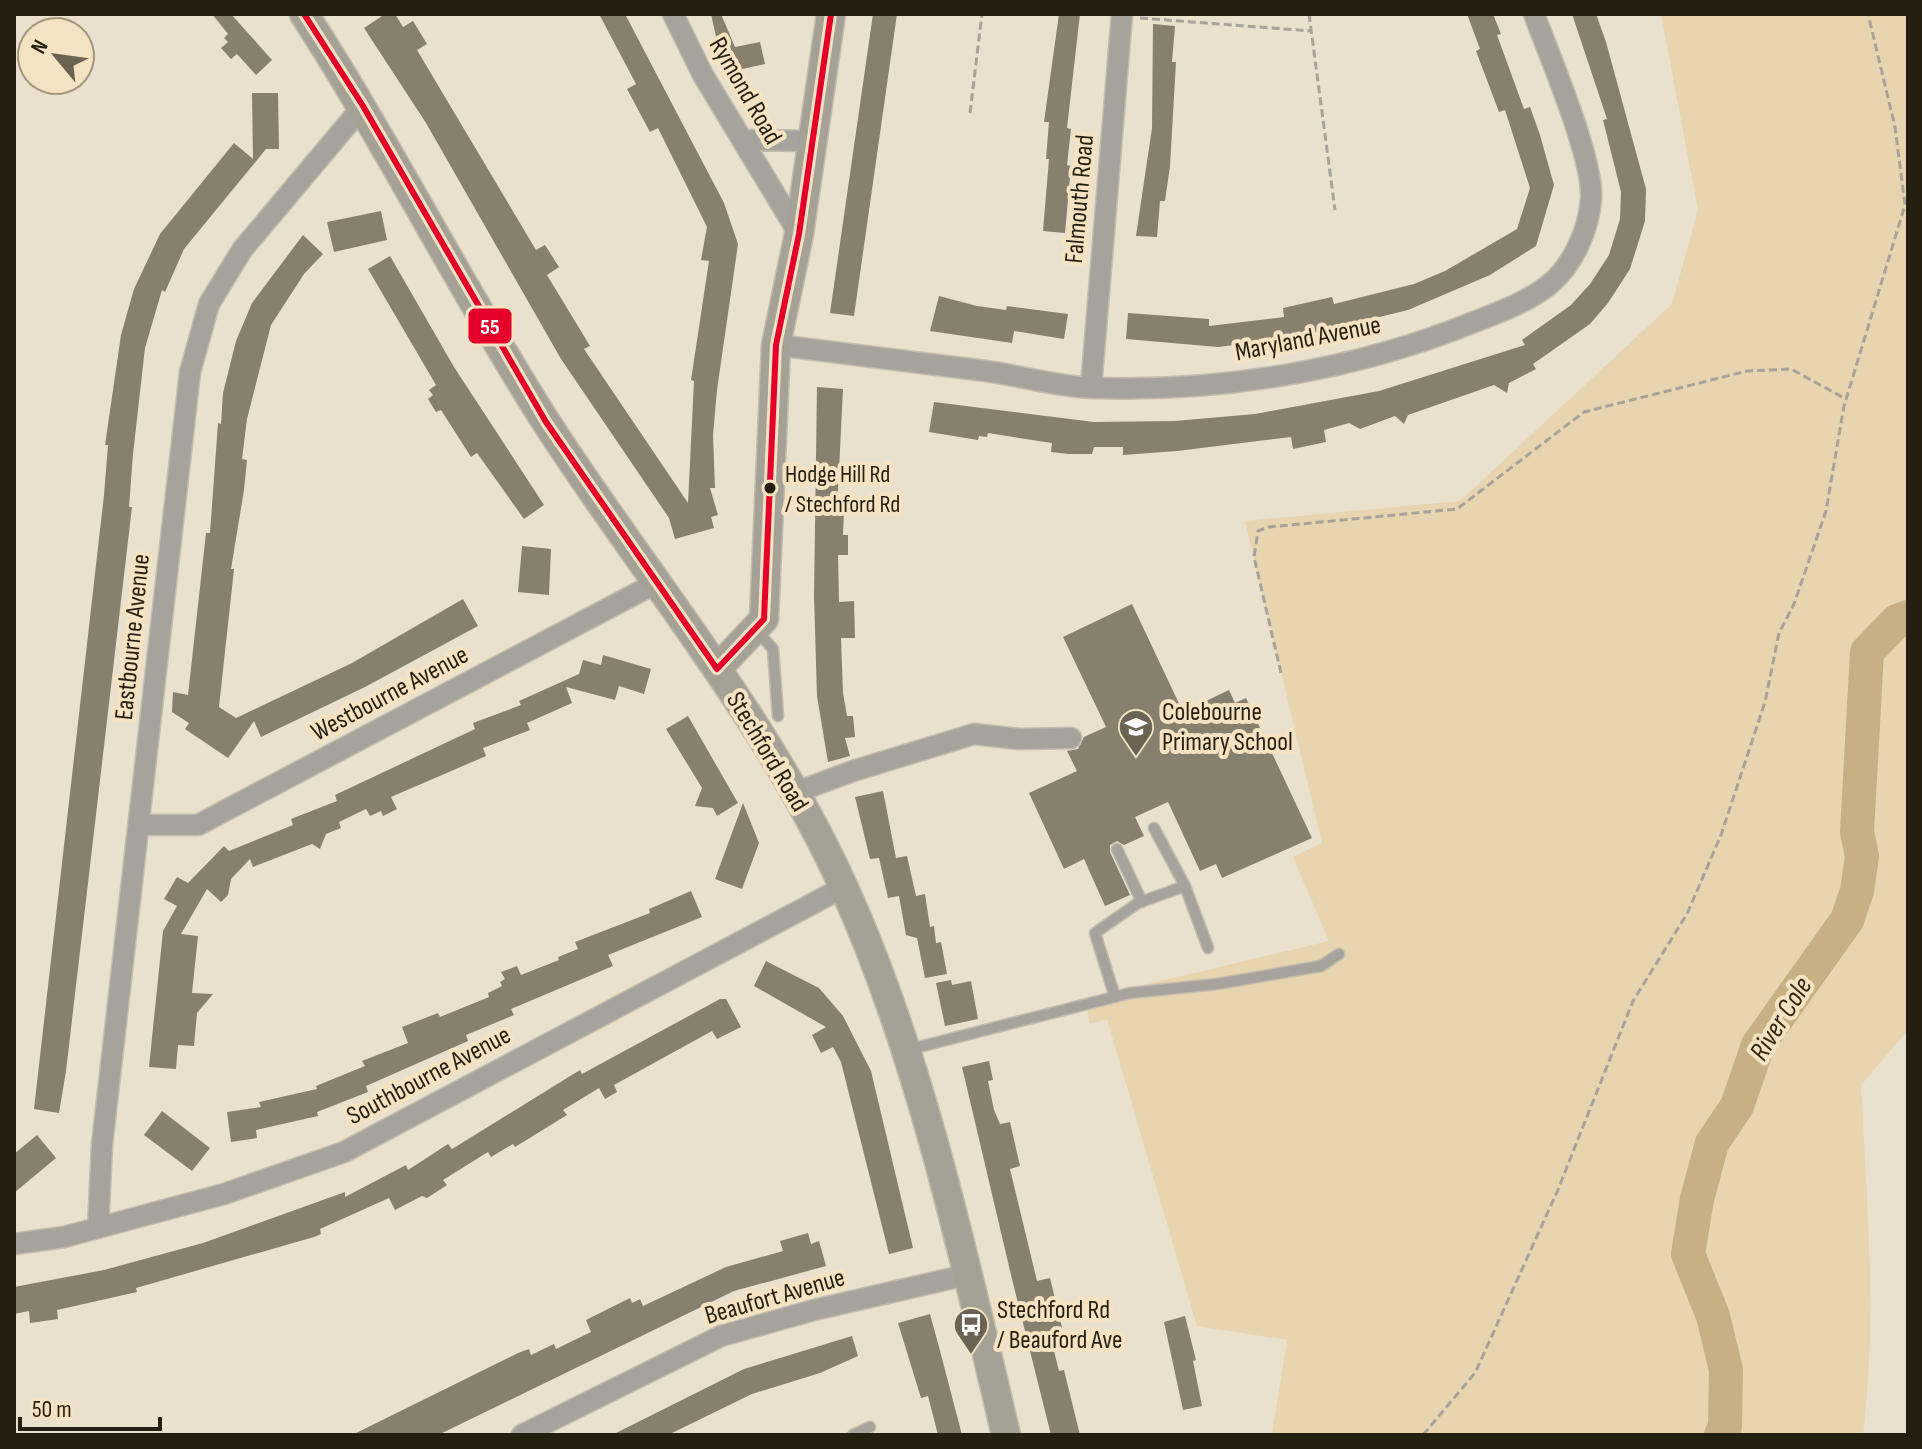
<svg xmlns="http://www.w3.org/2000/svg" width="1922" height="1449" font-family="'Sofia Sans Condensed',sans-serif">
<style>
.green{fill:#e8d4ae}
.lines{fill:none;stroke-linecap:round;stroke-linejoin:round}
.stream{stroke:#c6b084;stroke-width:6}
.river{stroke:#c6b084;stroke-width:34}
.building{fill:#87806f}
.lane-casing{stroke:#c3bcae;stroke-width:13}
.street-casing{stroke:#c3bcae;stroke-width:23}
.secondary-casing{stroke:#c3bcae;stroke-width:31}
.path{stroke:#a7a29a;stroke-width:3;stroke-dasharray:8 4;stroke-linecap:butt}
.lane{stroke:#a6a39c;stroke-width:10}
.street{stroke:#a6a39c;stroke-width:20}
.secondary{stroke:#a6a197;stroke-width:28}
.bus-1-casing{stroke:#f4e3c2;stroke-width:12}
.bus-1{stroke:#e4002b;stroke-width:6}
.bus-dot{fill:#251f12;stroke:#f4e3c2;stroke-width:3}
.labels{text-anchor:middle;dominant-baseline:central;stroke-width:8;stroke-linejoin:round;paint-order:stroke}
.bus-label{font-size:24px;fill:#251f12;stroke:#f4e3c2;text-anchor:start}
.street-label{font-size:26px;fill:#251f12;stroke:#f4e3c2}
.poi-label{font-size:26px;fill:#251f12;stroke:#f4e3c2;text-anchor:start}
.water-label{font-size:28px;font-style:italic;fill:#362910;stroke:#f4e3c2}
.line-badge{stroke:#f4e3c2;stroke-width:3}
.badge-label{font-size:22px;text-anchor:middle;font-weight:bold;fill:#fff}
</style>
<rect width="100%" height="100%" fill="#e9e0cd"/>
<path class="green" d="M1661,14H1908V1030L1861,1085C1867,1201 1877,1319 1863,1435H1272L1287,1340L1197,1326L1107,1019L1090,1024L1085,999L1329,941L1293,857L1322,843L1245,521L1460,501L1672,304L1698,210Z"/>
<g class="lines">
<path class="stream" d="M1723,1430L1728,1435"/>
<path class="river" d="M1721,1435L1725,1426L1726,1370L1713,1316L1688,1254L1697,1199L1712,1143L1737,1106L1758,1045L1847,920L1857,891L1862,856L1857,832L1867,652L1897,621L1908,617"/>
</g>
<path class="building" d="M212,14H231L272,60L256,75L237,54L231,59L221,48L228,42L224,38L228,34Z
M385,14H395L403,27L413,21L427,44L417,50L536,250L545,245L559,267L547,275L590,346L584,349L688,503L694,381L691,380L709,261L701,260L707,227L658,128L650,132L627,89L636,84L599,14H625L724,203L738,244L717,390L713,435L715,488H710L718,515L711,517L714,528L675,539L669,518L561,359L426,123L364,28Z
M711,14H721L735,47L760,42L765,64L724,73Z
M873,14H897L854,316L830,313Z
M1059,14H1080L1067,128L1071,129L1067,165L1071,166L1065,233L1043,231L1049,159H1046L1049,122H1044Z
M1467,14H1493L1501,34L1497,35L1524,109L1530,107L1540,135L1554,185L1536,246L1490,275L1408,310L1298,337L1218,347L1126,339L1128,313L1209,319V326L1284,317L1283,308L1332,297L1334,304L1414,284L1445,271L1517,229L1530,188L1505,110L1499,112L1476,51L1480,49Z
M1572,14H1596L1606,42L1646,189L1645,221L1630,269L1608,303L1590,324L1533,364L1536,369L1509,383L1507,393L1494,385L1408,415L1404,424L1395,416L1360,429L1349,423L1342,425L1324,430L1326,442L1293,449L1291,437L1177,451L1123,455V447H1094L1092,454H1069L1051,452L1052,443L988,433L987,437L979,436L978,440L929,432L934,402L1094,422L1175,421L1255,414L1379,391L1525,345L1522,340L1571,305L1590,284L1609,255L1620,219L1621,192L1603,120L1607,119Z
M1153,24L1175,26L1172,62H1176L1170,166L1165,201H1160L1157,237L1136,236L1152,128Z
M252,93H278L279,149H266L184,249L165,292L162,290L145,348L133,454L129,507H132L66,1071L59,1113L34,1109L104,495L108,445H105L121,335L134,289L160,234L234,143L253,159Z
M381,211L387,240L334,252L327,222Z
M303,235L323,254L304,274L271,325L247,419L242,459L247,460L244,490L231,569H234L219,707L236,718L352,663L463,599L478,626L365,687L261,737L254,721L228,758L185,729L189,723L172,712L173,692L188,695L206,533H210L218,423L221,424L223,393L236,341L252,303Z
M390,256L454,367L544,505L524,519L477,453L471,457L441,410L436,412L428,399L433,395L429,390L436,385L368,269Z
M939,296L977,306L1006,310L1007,306L1068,314L1064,339L1014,331L1012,343L930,331Z
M817,387L843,389L837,510H844L843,535H848V555H838L839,602L854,601L855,638H841L843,693L847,716H853L855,737L845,738L850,756L828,762L817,696L814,596Z
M522,546L551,549L549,595L518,592Z
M1132,604L1183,712L1229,690L1235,703L1246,698L1312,838L1222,878L1216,864L1200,871L1168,802L1135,817L1144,836L1124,845L1117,841L1110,845V852L1130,895L1105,906L1084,859L1064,869L1029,793L1077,771L1067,751L1078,749L1084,737L1106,727L1063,637Z
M603,655L651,669L644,694L619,686L615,700L566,687L572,703L527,723L530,730L483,748L486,756L391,797L397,809L383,816L381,811L370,816L366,809L339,822L341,828L326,834L320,849L312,844L253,867L250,859L231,879L228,895L221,902L207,889L181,934L198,936L192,993L213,994L197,1013L194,1046L178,1045L176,1069L149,1067L163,931L177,906L164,899L177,877L188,883L224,846L229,851L293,825L291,819L337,801L335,795L475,729L473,723L521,705L519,701L579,674L583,660L601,665Z
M688,716L738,803L717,816L713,808L695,806L702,788L666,729Z
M883,791L896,858L907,856L916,896L925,894L930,927L934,926L936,943L941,942L947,974L925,978L917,938L906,935L899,896L888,898L879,858L870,859L855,797Z
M743,803L759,843L742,889L715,879Z
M691,891L702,917L608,955L613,966L511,1009L514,1015L466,1035L468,1041L366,1086L368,1092L317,1112L318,1116L256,1130L257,1138L231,1142L227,1112L261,1107L259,1102L317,1089L316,1086L365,1066L362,1061L408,1043L402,1027L438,1013L440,1017L489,997L488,993L502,986L500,982L505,979L501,972L517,966L521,975L559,960L558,957L578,949L575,942L650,913L649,909Z
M766,961L819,988L843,1016L871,1071L913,1248L889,1254L841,1062L833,1047L821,1053L812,1035L826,1027L754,986Z
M951,980L952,985L971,981L978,1019L945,1026L936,983Z
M720,999H726L741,1027L717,1039L712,1031L614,1085L617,1092L605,1099L599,1088L563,1110L567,1115L515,1147L513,1144L491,1157L488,1152L443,1180L447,1185L427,1198L422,1196L395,1210L389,1198L320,1229L321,1234L314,1237L136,1288L137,1292L57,1310L58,1319L30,1323L29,1311L14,1314V1287L104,1270L203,1243L345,1192V1197L406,1165L408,1170L448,1144L452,1149L580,1070L582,1074Z
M989,1061L993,1080L988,1081L994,1110L1000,1124L1010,1122L1020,1166L1010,1169L1037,1281L1050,1278L1064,1336L1051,1339L1059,1371L1064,1370L1080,1435H1051L1012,1279L962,1067Z
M162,1111L210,1148L192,1171L144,1135Z
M37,1135L56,1158L14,1193V1154Z
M808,1233L811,1244L819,1241L826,1266L734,1291L438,1435H352L518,1353L529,1349L531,1355L554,1344L556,1349L591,1332L586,1320L630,1298L632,1303L640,1299L643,1306L726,1267L783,1251L780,1241Z
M930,1314L939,1347L962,1435H938L928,1396L921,1398L898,1323Z
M1185,1316L1196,1360L1193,1361L1202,1406L1183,1410L1164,1322Z
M852,1336L858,1356L820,1373L752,1394L668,1435H612L744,1369Z"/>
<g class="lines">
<defs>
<path id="lane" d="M755,629L773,649L778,716
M1154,828L1185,886
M1117,849L1142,902
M1115,997L1095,933L1138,903L1185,886L1208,948
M907,1050L1130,993L1217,984L1321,966L1339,954
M853,1435L870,1427"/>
<path id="street" d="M673,14L703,75L799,234
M744,140L812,141
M776,345C846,354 916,362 986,371C1022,376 1059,387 1094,388C1222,392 1356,370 1474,322C1500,312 1528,302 1550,284C1573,265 1589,229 1591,199C1594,159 1549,55 1534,14
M1091,388L1122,14
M794,793L853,771L974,734L1019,739L1071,738
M140,825H198L658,582
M98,1228L102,1145L190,372L209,304L242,250L363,106
M14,1244L64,1237L224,1194L344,1152L844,887
M522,1435L721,1336L814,1310L966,1275"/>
<path id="secondary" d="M304,14C390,147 461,289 546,422C646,577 768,719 844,888C920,1055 964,1257 1006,1435
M717,669L764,619L776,345L799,234L831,14"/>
</defs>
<use href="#lane" class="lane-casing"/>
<use href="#street" class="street-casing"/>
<use href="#secondary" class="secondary-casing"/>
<path class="path" d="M1309,14L1335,210
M1140,18L1311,31
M970,113L982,14
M1281,673L1254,557L1258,531L1269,527L1457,509L1584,412L1747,371L1791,369L1846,399
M1423,1435L1475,1373L1557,1192L1633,1001L1687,914L1721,835L1765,702L1779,633L1794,604L1826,511L1844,406L1905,205L1895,127L1868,14"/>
<use href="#lane" class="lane"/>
<use href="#street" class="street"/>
<use href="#secondary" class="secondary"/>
<defs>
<path id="bus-1" d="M304,14L363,106L546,422L717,669L764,619L776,345L799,234L831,14"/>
</defs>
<use href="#bus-1" class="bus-1-casing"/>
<use href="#bus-1" class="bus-1"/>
</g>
<defs>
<symbol id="school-pin" viewBox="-11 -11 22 30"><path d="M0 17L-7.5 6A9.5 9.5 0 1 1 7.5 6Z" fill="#6a6353" stroke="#f4e3c2"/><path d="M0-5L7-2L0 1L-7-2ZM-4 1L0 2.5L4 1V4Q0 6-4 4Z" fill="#fff"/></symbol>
<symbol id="bus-pin" viewBox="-11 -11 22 30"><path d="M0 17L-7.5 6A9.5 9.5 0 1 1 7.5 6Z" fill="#6a6353" stroke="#f4e3c2"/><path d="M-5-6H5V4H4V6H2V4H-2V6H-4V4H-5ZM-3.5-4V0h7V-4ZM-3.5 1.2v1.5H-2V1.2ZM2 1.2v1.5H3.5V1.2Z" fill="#fff"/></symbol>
</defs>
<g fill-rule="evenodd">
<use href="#school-pin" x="1116" y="707" width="40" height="54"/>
<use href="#bus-pin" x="951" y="1305" width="40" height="54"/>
</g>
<circle class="bus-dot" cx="770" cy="488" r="7"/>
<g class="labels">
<g class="bus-label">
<text x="785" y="474">Hodge Hill Rd<tspan x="785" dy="30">/ Stechford Rd</tspan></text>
</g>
<g class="street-label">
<text transform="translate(745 91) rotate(60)">Rymond Road</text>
<text transform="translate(1080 199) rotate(-85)">Falmouth Road</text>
<text transform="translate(1308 339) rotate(-11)">Maryland Avenue</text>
<text transform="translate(133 637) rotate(-84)">Eastbourne Avenue</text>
<text transform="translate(390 694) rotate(-28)">Westbourne Avenue</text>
<text transform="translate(767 752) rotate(59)">Stechford Road</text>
<text transform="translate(429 1076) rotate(-28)">Southbourne Avenue</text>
<text transform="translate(775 1297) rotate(-16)">Beaufort Avenue</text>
</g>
<g class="poi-label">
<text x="1162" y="712">Colebourne<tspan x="1162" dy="30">Primary School</tspan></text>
<text x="997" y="1310">Stechford Rd<tspan x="997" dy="30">/ Beauford Ave</tspan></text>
</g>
<g class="water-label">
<text transform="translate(1781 1019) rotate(-58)">River Cole</text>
</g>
</g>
<rect class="line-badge" x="467" y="307" width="46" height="38" rx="8" fill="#e4002b"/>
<g class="badge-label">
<text x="490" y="334">55</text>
</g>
<rect width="1922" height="1449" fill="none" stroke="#251f12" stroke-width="32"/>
<g transform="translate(56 56) rotate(299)"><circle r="38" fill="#f4e3c2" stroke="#a1957c" stroke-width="2"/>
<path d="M0-6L14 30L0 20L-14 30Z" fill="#6a6353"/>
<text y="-12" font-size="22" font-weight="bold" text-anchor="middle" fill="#251f12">N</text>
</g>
<path d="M20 1417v12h140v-12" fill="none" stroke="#251f12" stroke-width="4"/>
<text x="32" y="1417" font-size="24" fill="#251f12" stroke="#f4e3c2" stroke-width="6" paint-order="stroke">50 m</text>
</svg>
